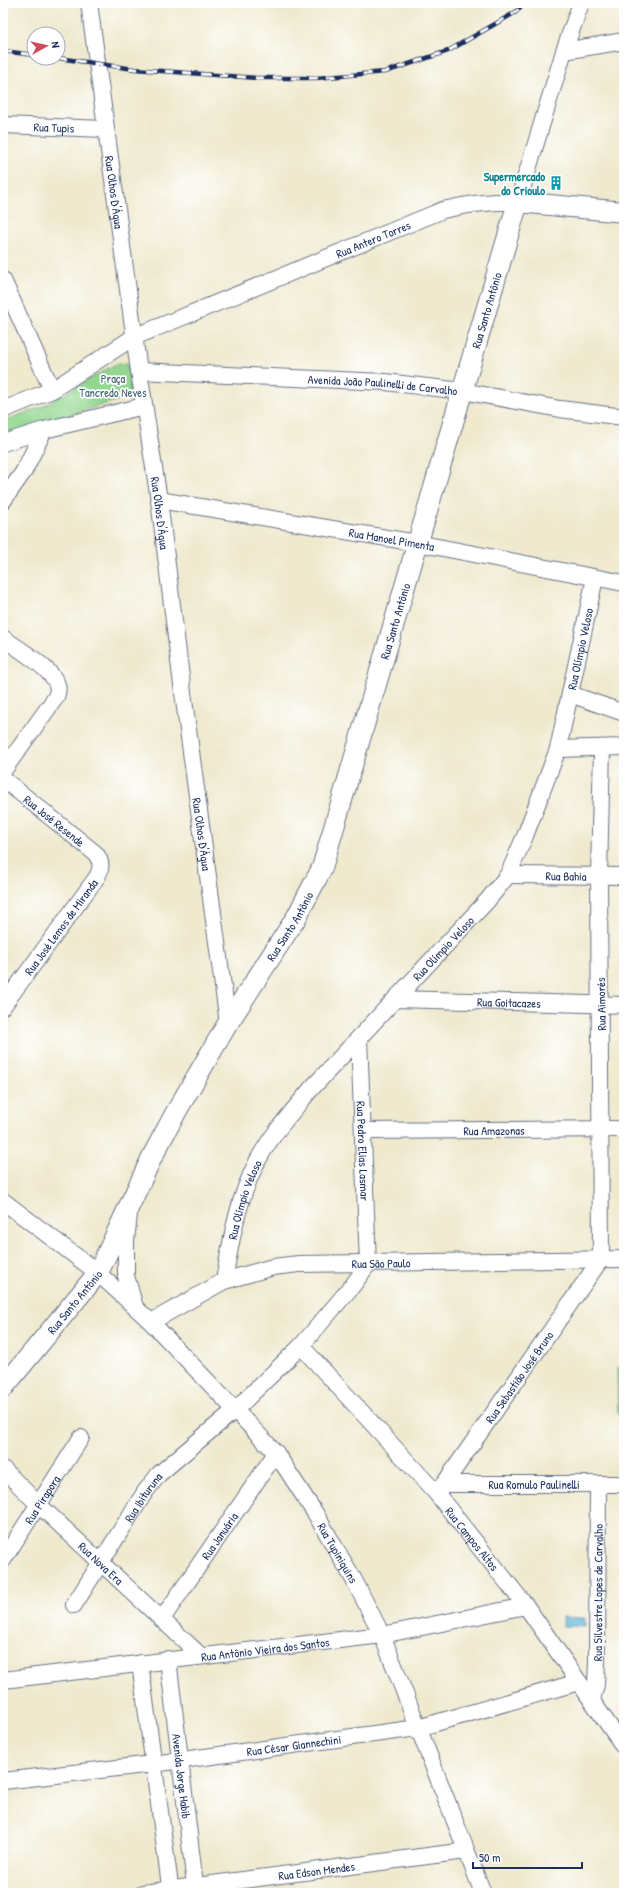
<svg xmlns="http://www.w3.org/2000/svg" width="627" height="1896" font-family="'Patrick Hand',sans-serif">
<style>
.green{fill:#93d790;stroke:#578377}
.water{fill:#53b0d1;stroke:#377098}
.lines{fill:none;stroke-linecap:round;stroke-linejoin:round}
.minor-casing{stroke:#657085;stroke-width:18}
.tertiary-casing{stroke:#657085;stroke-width:22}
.minor{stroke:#fff;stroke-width:16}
.tertiary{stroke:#fff;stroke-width:20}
.rail-casing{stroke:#1b2f5e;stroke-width:4.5}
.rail{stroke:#fff;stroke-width:3;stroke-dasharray:9;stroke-linecap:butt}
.labels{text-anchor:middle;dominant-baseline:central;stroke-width:3.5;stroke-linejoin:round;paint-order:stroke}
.street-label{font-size:12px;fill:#1b2f5e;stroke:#fff}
.culture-label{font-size:12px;font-weight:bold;fill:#0d838f;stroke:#fff;text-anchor:end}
.park-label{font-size:12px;fill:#3f616d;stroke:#fff}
</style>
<rect width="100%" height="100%" fill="#fff"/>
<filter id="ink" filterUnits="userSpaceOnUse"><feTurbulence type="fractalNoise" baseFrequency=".025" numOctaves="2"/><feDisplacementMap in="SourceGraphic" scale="8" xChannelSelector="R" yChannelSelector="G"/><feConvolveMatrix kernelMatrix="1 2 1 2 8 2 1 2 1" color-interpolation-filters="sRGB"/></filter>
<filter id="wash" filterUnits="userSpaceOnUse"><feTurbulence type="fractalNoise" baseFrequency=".012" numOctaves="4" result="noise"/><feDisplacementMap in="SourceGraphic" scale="16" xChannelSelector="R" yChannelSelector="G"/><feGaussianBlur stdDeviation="0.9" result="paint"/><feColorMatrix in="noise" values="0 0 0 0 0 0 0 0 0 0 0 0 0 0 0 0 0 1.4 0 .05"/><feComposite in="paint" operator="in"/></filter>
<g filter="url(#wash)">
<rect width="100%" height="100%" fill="#efe9ce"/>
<path class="green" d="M128,363L131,396L3,436V421L42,407L116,364Z
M617,1368H624V1413H618Z"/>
<path class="water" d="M563,1617L585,1618V1627L563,1626Z"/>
</g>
<g filter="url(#ink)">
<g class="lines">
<defs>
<g id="minor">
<path id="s1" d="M89,3L139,371L159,500L183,693L228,1023"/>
<path d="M564,51L624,41"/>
<path id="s2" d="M3,125L105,129"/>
<path d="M3,280L52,390"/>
<path id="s3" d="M139,371L385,382L462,391L560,409L624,417"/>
<path id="s4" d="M3,410L52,390L134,337L443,210C468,204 492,201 518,202L564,51L581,3"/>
<path d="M3,443L44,430L144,406"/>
<path id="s5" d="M159,500L417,543L624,583"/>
<path d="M3,501L24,471L44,430"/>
<path d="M3,638C17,648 53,669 57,685C59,689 57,693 56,697L3,771"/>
<path d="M570,694L624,713"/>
<path d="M558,749L624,747"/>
<path id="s6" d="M3,779L95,853C102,861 102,868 97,877L3,1006"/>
<path id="s7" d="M508,875L624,876"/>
<path id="s8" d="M395,999L624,1005"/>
<path id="s9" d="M359,1038L368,1264"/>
<path id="s10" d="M363,1131L624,1129"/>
<path id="s11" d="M3,1201L98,1273L151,1322L276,1453L315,1513L354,1580L382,1635L483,1893"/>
<path d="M129,1214L126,1241V1276L135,1307"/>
<path id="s12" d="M224,1281C231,1240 238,1198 258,1160C272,1134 292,1112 311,1089L487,901L508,875L525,836L558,749L595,578"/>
<path id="s13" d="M151,1322L224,1281L273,1267L299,1264L624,1259"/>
<path id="s14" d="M301,1346L437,1494L526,1606L624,1747"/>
<path id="s15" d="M3,1469L39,1505L201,1656"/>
<path id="s16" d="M444,1484H624"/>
<path id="s17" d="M437,1494L601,1259L599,876L602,748"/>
<path id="s18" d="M3,1560L81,1438"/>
<path id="s19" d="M74,1605L145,1492L159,1474L236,1409L301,1346L353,1285L368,1264"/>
<path id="s20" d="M162,1619L276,1453"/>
<path id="s21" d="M168,1659L196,1893"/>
<path d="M140,1663L171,1893"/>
<path id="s22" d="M3,1680L382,1635L526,1606"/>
<path id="s23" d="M592,1700L596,1685L597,1660L598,1484"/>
<path id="s24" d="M3,1781L153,1764L418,1728L579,1682"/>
<path id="s25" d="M143,1893L466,1851"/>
</g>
<g id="tertiary">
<path id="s26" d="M3,1388L98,1273L152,1157L176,1112L228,1023L296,918L322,868L518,202L624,212"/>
</g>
</defs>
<use href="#minor" class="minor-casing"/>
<use href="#tertiary" class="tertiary-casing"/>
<use href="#minor" class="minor"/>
<use href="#tertiary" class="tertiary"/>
<defs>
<path id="rail" d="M3,51L34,55
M58,58L134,69L257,78H316L385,72L448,51L516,12L524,3"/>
</defs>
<use href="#rail" class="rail-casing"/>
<use href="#rail" class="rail"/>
</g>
</g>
<defs>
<symbol id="building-bare" viewBox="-9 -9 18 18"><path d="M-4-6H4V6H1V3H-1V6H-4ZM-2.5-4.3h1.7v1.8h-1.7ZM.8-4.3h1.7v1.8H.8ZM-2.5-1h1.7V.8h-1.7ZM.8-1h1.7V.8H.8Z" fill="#0f9aa8" stroke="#fff" stroke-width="2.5" paint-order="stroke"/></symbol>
</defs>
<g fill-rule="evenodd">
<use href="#building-bare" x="546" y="173" width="20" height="20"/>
</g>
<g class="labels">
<g class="street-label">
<text stroke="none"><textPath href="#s2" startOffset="51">Rua Tupis</textPath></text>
<text stroke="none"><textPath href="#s1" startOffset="191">Rua Olhos D'Água</textPath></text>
<text stroke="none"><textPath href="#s4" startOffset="409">Rua Antero Torres</textPath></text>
<text stroke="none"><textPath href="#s26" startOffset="1194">Rua Santo Antônio</textPath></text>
<text stroke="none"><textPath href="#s3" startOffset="244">Avenida João Paulinelli de Carvalho</textPath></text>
<text stroke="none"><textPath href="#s1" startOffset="515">Rua Olhos D'Água</textPath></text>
<text stroke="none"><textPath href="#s5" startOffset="236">Rua Manoel Pimenta</textPath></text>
<text stroke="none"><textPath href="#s26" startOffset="870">Rua Santo Antônio</textPath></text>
<text stroke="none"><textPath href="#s12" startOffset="744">Rua Olímpio Veloso</textPath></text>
<text stroke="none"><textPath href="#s6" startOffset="66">Rua José Resende</textPath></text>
<text stroke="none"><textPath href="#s1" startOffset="839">Rua Olhos D'Água</textPath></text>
<text stroke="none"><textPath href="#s7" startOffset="58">Rua Bahia</textPath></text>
<text stroke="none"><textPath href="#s26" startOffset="546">Rua Santo Antônio</textPath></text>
<text transform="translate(61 927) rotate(-54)">Rua José Lemos de Miranda</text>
<text stroke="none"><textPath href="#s12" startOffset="408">Rua Olímpio Veloso</textPath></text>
<text stroke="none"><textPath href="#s8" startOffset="114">Rua Goitacazes</textPath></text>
<text transform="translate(601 1004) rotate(-91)">Rua Aimorés</text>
<text stroke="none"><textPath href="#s10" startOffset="131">Rua Amazonas</textPath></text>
<text stroke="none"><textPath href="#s9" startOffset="113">Rua Pedro Elias Lasmar</textPath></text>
<text stroke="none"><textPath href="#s12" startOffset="84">Rua Olímpio Veloso</textPath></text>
<text stroke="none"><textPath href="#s13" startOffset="243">Rua São Paulo</textPath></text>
<text stroke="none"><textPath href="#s26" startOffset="112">Rua Santo Antônio</textPath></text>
<text stroke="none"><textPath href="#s17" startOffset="143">Rua Sebastião José Bruno</textPath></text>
<text stroke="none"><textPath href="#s16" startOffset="90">Rua Romulo Paulinelli</textPath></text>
<text stroke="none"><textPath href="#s19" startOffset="128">Rua Ibituruna</textPath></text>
<text stroke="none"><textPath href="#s18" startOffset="72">Rua Pirapora</textPath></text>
<text stroke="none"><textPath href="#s20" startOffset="101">Rua Januária</textPath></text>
<text stroke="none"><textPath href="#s14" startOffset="258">Rua Campos Altos</textPath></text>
<text stroke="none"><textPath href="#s11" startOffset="490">Rua Tupiniquins</textPath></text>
<text stroke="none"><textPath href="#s15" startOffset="136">Rua Nova Era</textPath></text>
<text stroke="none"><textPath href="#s23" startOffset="108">Rua Silvestre Lopes de Carvalho</textPath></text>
<text stroke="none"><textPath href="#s22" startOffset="264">Rua Antônio Vieira dos Santos</textPath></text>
<text stroke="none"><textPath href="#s24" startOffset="293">Rua César Giannechini</textPath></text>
<text stroke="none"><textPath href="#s21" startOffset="118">Avenida Jorge Habib</textPath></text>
<text stroke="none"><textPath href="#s25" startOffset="175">Rua Edson Mendes</textPath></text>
</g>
<g class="culture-label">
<text x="545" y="176">Supermercado<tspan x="545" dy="14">do Crioulo</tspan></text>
</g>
<g class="park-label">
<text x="113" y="378">Praça<tspan x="113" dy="14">Tancredo Neves</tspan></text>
</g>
</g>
<rect width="627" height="1896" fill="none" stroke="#fff" stroke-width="16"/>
<g transform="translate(46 46) rotate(82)"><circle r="19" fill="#ffffff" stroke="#a4acbf"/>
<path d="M0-3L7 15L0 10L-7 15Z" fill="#d1495b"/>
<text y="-6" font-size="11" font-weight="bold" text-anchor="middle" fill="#1b2f5e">N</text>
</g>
<path d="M473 1862v6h109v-6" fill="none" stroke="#1b2f5e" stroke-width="2"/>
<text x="479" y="1862" font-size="12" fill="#1b2f5e" stroke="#ffffff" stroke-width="3" paint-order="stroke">50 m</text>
</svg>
